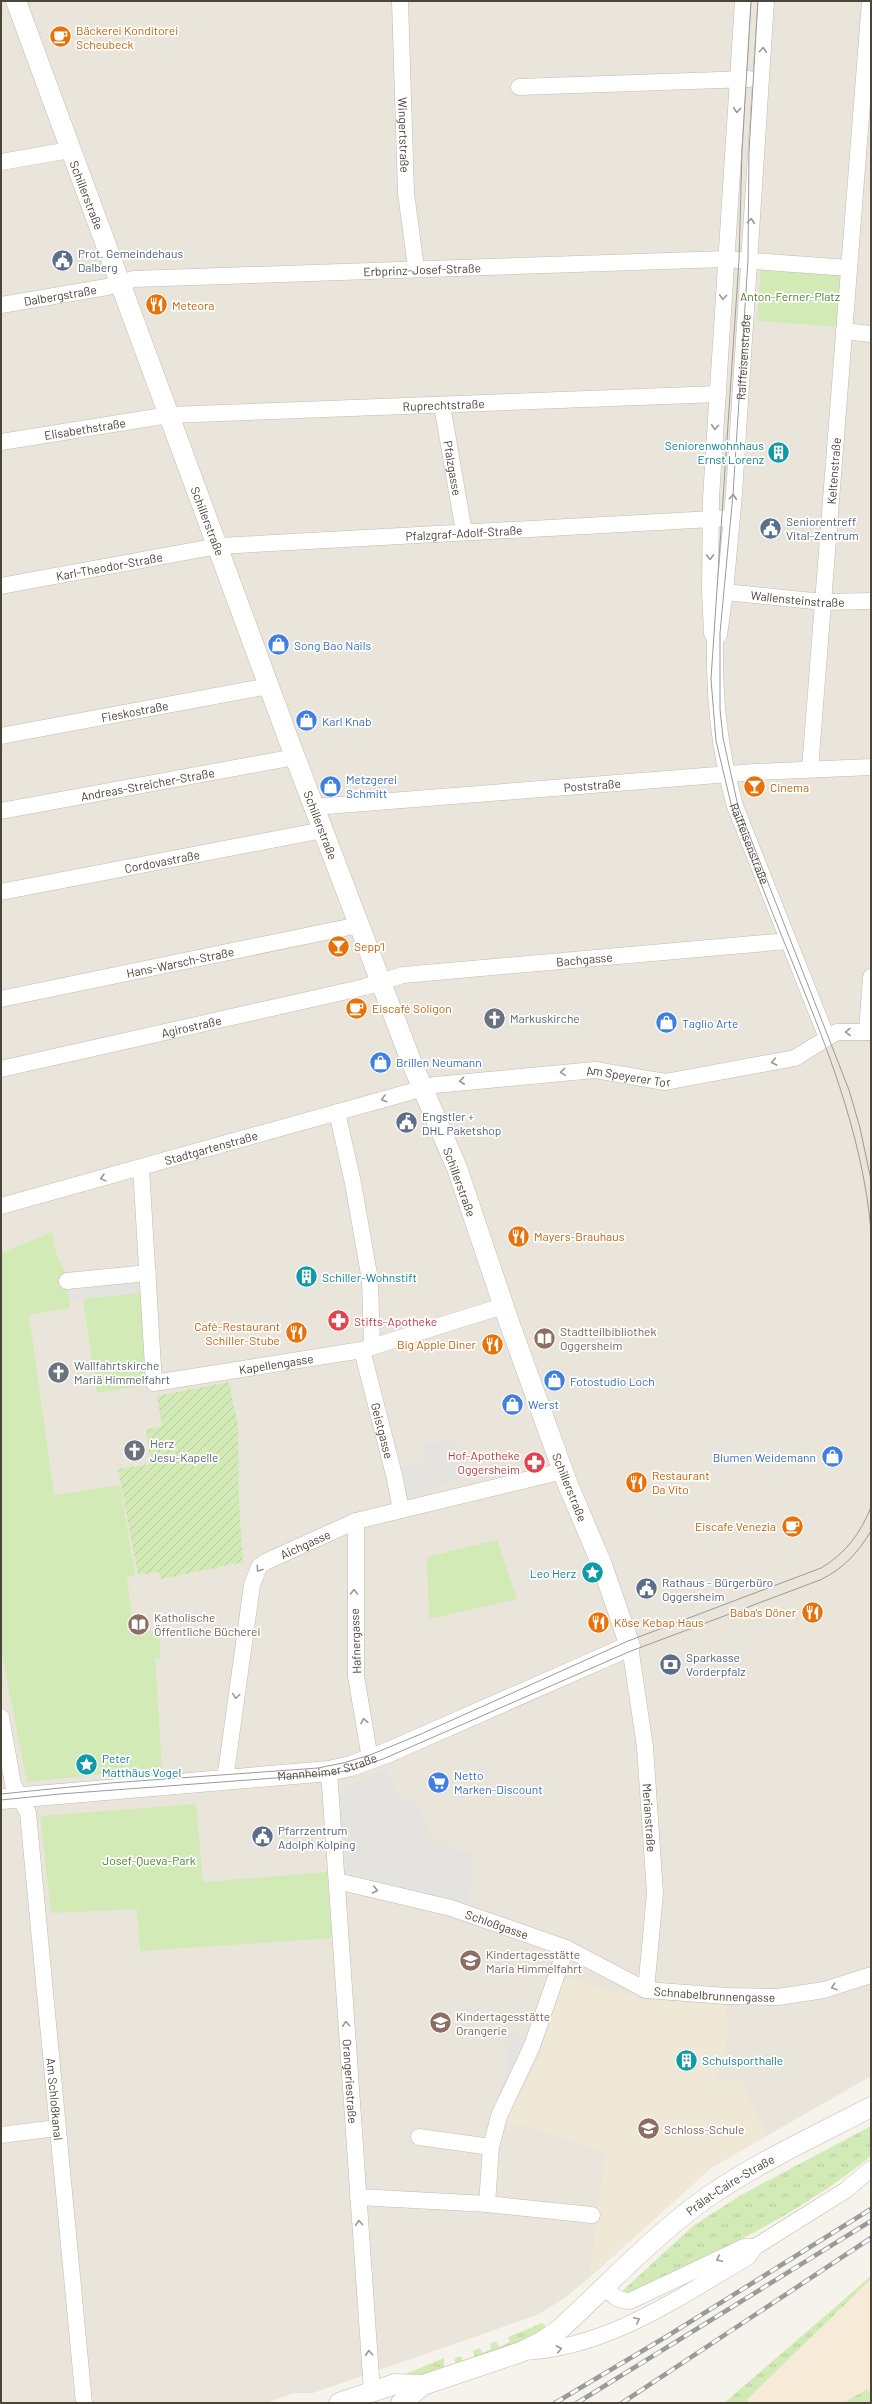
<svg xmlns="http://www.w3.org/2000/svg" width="872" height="2404" font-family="Barlow,sans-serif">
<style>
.residential{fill:#eae5da}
.commercial{fill:#f7ead8}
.education{fill:#efe8d6}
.grass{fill:url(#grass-tufts)}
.park{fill:#d2eab5}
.garden{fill:url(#garden-furrows)}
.parking{fill:#e5e3e0}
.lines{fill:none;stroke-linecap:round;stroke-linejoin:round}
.minor-casing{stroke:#c2bbae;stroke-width:17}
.tertiary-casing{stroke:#c2bbae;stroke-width:21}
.minor{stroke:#fff;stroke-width:16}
.tertiary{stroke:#fff;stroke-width:20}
.tram{stroke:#9a9a9a;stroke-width:1}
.rail-casing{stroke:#9a9a9a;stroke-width:4.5}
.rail{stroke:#fff;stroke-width:3;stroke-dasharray:9;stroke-linecap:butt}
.oneway{stroke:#9c9892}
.labels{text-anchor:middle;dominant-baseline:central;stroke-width:3.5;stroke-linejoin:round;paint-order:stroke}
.food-label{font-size:12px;fill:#c56008;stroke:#fff;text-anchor:start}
.street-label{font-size:12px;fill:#4b4439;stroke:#fff}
.service-label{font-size:12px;fill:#4e5e75;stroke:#fff;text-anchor:start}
.park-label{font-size:12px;fill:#4a7f2a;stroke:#fff}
.culture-label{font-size:12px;fill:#0d838f;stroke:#fff;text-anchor:start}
.shop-label{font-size:12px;fill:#366cbe;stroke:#fff;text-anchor:start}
.worship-label{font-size:12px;fill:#5b616d;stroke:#fff;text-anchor:start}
.health-label{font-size:12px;fill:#be3a42;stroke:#fff;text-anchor:start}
.education-label{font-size:12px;fill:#785e54;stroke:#fff;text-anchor:start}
</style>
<defs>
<pattern id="grass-tufts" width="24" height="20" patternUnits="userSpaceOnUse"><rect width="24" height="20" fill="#d2eab5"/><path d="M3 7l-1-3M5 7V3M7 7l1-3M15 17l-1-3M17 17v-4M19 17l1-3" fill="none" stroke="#b6ca9c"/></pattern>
<pattern id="garden-furrows" width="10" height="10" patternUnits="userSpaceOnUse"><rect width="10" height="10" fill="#d2eab5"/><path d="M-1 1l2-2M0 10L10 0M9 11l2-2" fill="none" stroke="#b6ca9c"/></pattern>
</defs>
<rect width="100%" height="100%" fill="#f6f3ec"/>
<path class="residential" d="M1,1H871V2076L711,2168L589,2278L563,2299L537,2315L313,2393H294L266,2403H1Z"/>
<path class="commercial" d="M871,2279V2397L866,2389L843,2403H748L747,2401Z"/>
<path class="education" d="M562,1977L640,1999L726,2005L729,2032L716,2081L741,2079L767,2136L711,2168L589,2278L606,2151L506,2121L541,2054Z"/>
<path class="grass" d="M871,2126V2156C798,2216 711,2255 625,2294L618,2295L693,2226L741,2195Z
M871,2276V2279L747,2400L748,2403H724Z
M542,2323L545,2325V2328L525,2341L460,2365L455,2364V2358L461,2356L463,2361L475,2356L473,2351L480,2348L482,2353L491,2349L490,2344L496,2341L499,2347L510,2342L508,2337Z
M444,2358V2370L400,2380L398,2377Z
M867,2389L871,2397V2403H843Z"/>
<path class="park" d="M761,266L844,273L840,327L757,321Z
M52,1232L56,1254L66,1273L70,1308L29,1315L54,1495L120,1485L135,1576L127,1577L134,1633L160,1630V1659H155L162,1768L27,1782L1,1649V1253Z
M149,1292L154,1383L97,1393L83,1299Z
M497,1540L517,1599L429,1619L427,1557Z
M196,1804L203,1882L327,1872L332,1938L140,1951L137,1909L51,1913L40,1816Z"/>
<path class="garden" d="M229,1382L238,1426L239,1504L243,1562L161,1579L158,1572L138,1575L118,1469L151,1464L146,1429L162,1427L157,1396Z"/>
<path class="parking" d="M148,1273L149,1292L69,1300L67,1281Z
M457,1440L463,1480L425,1488L426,1499L407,1503L403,1467L425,1462L422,1445Z
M385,1769L401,1802L412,1797L434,1843L444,1842L447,1849L474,1854L466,1907L347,1872L336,1792Z
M505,2031L530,2037L502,2101L498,2099L508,2065Z"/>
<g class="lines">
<defs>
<g id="minor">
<path id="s1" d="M400,1L406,193L416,268"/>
<path id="s2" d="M743,1L711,498L710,591L712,633L715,639C714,698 719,749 735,806L827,1038"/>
<path d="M519,87L749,79"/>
<path d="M1,162L70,150"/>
<path id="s3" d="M1,305L107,287L134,279L726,259L849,268"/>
<path d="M844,331L871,334"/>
<path id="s4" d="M442,405L464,532"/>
<path id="s5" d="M1,442L169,415L718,394"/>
<path id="s6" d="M1,586L218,546L731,518"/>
<path id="s7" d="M715,591L823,602L871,601"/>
<path id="s8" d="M719,635L725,592L734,494L766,1"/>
<path id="s9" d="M1,736L269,686"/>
<path id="s10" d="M810,769L870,1"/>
<path id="s11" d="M314,807L755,772L871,767"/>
<path id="s12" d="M1,811L295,757"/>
<path id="s13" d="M1,892L323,830"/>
<path id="s14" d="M1,999L359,925"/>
<path d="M867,1032L871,977"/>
<path id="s15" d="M1,1069L365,987L403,975L788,941"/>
<path d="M337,1112L353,1183L370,1280L372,1347"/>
<path id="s16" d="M141,1168L154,1383L362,1350L503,1306"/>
<path id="s17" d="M1,1206L435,1085L595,1070L665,1082L795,1058L837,1032H871"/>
<path d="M67,1281L148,1273"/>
<path id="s18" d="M362,1350L394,1475L401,1510"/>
<path d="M356,1521V1676L370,1759"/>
<path id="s19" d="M630,1646L645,1747L655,1893L646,1990"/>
<path id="s20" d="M1,1717L13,1784L28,1813L84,2403"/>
<path id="s21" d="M329,1771L372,2392"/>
<path id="s22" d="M225,1780L252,1585L259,1567L265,1562L356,1521L563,1471"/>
<path id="s23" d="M337,1881L451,1908L566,1948L646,1990L726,1996L778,1997L824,1990L871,1975"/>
<path d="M1,2135L57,2128"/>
<path d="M419,2137L491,2147"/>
<path d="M358,2197L487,2204L592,2215"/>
<path d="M487,2204L491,2147L499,2116L532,2046L566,1948"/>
<path d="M605,2287C613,2296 618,2301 630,2301L744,2247H755"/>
<path d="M524,2352C607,2348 678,2298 748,2257L755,2247L846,2190L871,2169"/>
</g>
<g id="tertiary">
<path id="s24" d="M1,1799L329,1771L351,1766L389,1752L630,1646L602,1565L568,1485L510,1325L457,1168L411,1061L295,757L16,1"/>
<path d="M339,2403L395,2384L423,2385"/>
<path id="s25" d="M401,2403L423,2385L521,2352L543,2341L560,2329C609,2284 655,2234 709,2196C757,2163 819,2134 871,2107"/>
</g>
</defs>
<use href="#minor" class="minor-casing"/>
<use href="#tertiary" class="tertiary-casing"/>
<use href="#minor" class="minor"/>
<use href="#tertiary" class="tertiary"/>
<path class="tram" d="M751,1L742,151L739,260L711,679L716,741L732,808C750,855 768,903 787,949C824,1040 862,1131 871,1230
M758,1L749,151L748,260L733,494L720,633V709L723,738L738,806L849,1090L860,1128L871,1180
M1,1794L110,1783L318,1768L343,1763L370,1755L421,1734L628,1641L821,1568C845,1554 861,1533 871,1507
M1,1800L60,1794L329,1774L354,1769L383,1759L631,1651L820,1580C843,1569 858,1553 871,1531"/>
<defs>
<path id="rail" d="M555,2403L669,2335L871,2209
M577,2403L871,2221
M622,2403L871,2238"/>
</defs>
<use href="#rail" class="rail-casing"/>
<use href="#rail" class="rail"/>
</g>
<defs><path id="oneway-chevron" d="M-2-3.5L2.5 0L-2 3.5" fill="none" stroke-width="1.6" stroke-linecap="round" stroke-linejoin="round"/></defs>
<g class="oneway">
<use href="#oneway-chevron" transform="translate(763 50) rotate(-86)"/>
<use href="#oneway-chevron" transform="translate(737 110) rotate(94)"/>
<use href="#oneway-chevron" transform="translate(751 221) rotate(-86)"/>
<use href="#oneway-chevron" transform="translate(723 297) rotate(94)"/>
<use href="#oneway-chevron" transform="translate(715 427) rotate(94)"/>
<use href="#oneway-chevron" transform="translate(733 497) rotate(-85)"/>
<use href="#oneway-chevron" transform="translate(710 557) rotate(90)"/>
<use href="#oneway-chevron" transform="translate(848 1032) rotate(178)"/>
<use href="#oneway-chevron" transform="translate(774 1062) rotate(169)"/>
<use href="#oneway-chevron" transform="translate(563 1072) rotate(175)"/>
<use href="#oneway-chevron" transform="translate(462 1081) rotate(174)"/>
<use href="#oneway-chevron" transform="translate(384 1099) rotate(164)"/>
<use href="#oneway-chevron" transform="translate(103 1178) rotate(165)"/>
<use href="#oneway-chevron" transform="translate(259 1569) rotate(126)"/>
<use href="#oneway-chevron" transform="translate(354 1592) rotate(-89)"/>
<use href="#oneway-chevron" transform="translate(236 1696) rotate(98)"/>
<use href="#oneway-chevron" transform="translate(364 1721) rotate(-101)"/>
<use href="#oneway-chevron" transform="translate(375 1890) rotate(13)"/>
<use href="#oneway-chevron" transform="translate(834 1987) rotate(162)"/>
<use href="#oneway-chevron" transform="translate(346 2024) rotate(-94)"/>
<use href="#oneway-chevron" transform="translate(359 2223) rotate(-94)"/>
<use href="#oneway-chevron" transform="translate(719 2259) rotate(155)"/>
<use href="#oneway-chevron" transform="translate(637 2320) rotate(-25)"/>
<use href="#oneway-chevron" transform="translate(559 2349) rotate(-11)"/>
<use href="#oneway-chevron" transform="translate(369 2353) rotate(-94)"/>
</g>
<defs>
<symbol id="cafe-disc" viewBox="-11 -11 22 22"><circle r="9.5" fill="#e8710a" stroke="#fff"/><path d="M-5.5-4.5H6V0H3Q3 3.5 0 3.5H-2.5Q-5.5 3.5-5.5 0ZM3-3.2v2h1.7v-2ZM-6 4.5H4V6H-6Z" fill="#fff"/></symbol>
<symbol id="civic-disc" viewBox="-11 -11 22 22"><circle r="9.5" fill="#5c6f8a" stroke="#fff"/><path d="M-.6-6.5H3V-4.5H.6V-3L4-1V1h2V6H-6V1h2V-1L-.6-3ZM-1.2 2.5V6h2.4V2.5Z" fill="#fff"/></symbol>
<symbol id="restaurant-disc" viewBox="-11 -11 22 22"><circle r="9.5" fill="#e8710a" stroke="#fff"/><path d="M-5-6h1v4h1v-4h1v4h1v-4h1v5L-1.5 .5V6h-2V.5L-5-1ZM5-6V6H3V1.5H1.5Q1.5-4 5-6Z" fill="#fff"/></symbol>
<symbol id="building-disc" viewBox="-11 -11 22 22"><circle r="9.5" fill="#0f9aa8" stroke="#fff"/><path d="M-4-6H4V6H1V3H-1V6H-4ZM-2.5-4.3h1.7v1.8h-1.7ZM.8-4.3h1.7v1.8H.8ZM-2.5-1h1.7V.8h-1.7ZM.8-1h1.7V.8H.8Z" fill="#fff"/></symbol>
<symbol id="shop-disc" viewBox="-11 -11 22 22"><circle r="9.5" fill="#3f7fe0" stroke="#fff"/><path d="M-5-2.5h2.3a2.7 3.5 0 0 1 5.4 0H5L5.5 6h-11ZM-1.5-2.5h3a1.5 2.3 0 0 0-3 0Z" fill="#fff"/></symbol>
<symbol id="bar-disc" viewBox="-11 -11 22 22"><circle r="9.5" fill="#e8710a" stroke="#fff"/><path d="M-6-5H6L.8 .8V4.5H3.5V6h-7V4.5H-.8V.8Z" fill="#fff"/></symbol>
<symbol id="church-disc" viewBox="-11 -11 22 22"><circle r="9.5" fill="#6b7280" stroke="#fff"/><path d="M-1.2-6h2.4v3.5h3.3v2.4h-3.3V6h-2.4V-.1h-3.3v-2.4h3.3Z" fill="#fff"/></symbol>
<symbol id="pharmacy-disc" viewBox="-11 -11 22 22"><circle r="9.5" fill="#e0444e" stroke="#fff"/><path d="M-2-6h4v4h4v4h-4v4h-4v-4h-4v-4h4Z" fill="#fff"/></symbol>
<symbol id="library-disc" viewBox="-11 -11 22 22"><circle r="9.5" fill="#8d6e63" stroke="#fff"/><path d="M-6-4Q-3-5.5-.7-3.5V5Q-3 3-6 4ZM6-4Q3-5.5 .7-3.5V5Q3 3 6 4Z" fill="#fff"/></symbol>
<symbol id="sight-disc" viewBox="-11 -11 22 22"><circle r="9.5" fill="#0f9aa8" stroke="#fff"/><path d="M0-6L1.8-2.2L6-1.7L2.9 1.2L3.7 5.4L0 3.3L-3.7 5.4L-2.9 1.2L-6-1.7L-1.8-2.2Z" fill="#fff"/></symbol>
<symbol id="bank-disc" viewBox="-11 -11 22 22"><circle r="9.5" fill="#5c6f8a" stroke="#fff"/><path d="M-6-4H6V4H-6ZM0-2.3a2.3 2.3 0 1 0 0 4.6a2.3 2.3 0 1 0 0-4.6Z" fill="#fff"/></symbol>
<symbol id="supermarket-disc" viewBox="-11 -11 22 22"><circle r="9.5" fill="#3f7fe0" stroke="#fff"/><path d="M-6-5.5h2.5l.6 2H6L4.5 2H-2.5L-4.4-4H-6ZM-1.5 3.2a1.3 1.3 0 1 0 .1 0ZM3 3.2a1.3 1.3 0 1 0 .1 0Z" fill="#fff"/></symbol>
<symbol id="school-disc" viewBox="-11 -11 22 22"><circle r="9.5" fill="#8d6e63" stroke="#fff"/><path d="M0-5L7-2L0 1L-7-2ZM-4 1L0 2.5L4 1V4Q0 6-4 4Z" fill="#fff"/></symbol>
</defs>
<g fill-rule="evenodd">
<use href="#cafe-disc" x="48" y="24" width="25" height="25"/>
<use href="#civic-disc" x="50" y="248" width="25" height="25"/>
<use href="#restaurant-disc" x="144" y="292" width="25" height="25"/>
<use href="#building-disc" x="766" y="440" width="25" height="25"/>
<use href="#civic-disc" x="758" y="516" width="25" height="25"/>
<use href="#shop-disc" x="266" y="632" width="25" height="25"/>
<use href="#shop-disc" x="294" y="708" width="25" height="25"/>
<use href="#shop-disc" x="318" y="774" width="25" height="25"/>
<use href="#bar-disc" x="742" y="774" width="25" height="25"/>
<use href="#bar-disc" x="326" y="934" width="25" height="25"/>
<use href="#cafe-disc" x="344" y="996" width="25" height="25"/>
<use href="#church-disc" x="482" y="1006" width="25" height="25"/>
<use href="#shop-disc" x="654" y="1010" width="25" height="25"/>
<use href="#shop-disc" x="368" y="1050" width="25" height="25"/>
<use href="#civic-disc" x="394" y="1110" width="25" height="25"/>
<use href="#restaurant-disc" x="506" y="1224" width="25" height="25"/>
<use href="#building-disc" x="294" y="1264" width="25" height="25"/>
<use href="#pharmacy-disc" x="326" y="1308" width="25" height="25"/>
<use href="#restaurant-disc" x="284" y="1320" width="25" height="25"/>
<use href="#library-disc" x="532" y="1326" width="25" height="25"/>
<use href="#restaurant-disc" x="480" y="1332" width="25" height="25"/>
<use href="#church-disc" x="46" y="1360" width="25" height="25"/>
<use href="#shop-disc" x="542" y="1368" width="25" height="25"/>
<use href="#shop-disc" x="500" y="1392" width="25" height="25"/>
<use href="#church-disc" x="122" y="1438" width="25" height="25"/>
<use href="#shop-disc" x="820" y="1444" width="25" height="25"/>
<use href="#pharmacy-disc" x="522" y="1450" width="25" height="25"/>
<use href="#restaurant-disc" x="624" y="1470" width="25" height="25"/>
<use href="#cafe-disc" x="780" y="1514" width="25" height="25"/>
<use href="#sight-disc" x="580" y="1560" width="25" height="25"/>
<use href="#civic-disc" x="634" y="1576" width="25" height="25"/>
<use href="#restaurant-disc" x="800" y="1600" width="25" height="25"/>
<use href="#restaurant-disc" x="586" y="1610" width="25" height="25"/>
<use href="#library-disc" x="126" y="1612" width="25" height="25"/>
<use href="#bank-disc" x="658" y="1652" width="25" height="25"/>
<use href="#sight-disc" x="74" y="1752" width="25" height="25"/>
<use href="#supermarket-disc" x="426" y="1770" width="25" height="25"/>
<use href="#civic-disc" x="250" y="1824" width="25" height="25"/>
<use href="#school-disc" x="458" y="1948" width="25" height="25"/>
<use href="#school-disc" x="428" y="2010" width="25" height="25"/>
<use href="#building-disc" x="674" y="2048" width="25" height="25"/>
<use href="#school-disc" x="636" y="2116" width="25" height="25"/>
</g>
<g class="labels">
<g class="food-label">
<text x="76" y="30">Bäckerei Konditorei<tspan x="76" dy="14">Scheubeck</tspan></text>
<text x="172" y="305">Meteora</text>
<text x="770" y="787">Cinema</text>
<text x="354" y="946">Sepp'l</text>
<text x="372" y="1008">Eiscafé Soligon</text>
<text x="534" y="1236">Mayers-Brauhaus</text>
<text x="280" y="1326" text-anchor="end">Café-Restaurant<tspan x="280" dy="14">Schiller-Stube</tspan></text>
<text x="476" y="1344" text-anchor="end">Big Apple Diner</text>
<text x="652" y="1475">Restaurant<tspan x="652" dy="14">Da Vito</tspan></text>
<text x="776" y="1526" text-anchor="end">Eiscafe Venezia</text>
<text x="796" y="1612" text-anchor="end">Baba's Döner</text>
<text x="614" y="1622">Köse Kebap Haus</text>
</g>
<g class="street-label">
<text stroke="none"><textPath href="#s1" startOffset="134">Wingertstraße</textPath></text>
<text transform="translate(87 195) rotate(69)">Schillerstraße</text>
<text stroke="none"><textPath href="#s3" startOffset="424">Erbprinz-Josef-Straße</textPath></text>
<text stroke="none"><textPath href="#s3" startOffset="60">Dalbergstraße</textPath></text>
<text stroke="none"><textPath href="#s8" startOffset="279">Raiffeisenstraße</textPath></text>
<text stroke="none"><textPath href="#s5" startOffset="445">Ruprechtstraße</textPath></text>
<text stroke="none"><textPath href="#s5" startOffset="85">Elisabethstraße</textPath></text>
<text stroke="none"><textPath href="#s4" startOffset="64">Pfalzgasse</textPath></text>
<text stroke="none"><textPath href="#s10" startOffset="299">Keltenstraße</textPath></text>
<text transform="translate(208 521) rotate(69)">Schillerstraße</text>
<text stroke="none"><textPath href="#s6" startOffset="467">Pfalzgraf-Adolf-Straße</textPath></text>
<text stroke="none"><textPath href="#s6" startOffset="110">Karl-Theodor-Straße</textPath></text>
<text stroke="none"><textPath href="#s7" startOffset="83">Wallensteinstraße</textPath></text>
<text stroke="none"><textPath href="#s9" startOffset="136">Fieskostraße</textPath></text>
<text stroke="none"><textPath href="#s12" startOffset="149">Andreas-Streicher-Straße</textPath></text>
<text stroke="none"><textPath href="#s11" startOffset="279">Poststraße</textPath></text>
<text transform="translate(321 825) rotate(69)">Schillerstraße</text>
<text stroke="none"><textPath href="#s2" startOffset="849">Raiffeisenstraße</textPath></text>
<text stroke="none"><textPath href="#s13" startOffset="164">Cordovastraße</textPath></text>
<text stroke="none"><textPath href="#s15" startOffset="595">Bachgasse</textPath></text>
<text stroke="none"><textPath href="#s14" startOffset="183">Hans-Warsch-Straße</textPath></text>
<text stroke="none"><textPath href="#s15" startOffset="195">Agirostraße</textPath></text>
<text stroke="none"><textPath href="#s17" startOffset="645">Am Speyerer Tor</textPath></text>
<text stroke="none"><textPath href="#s17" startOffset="218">Stadtgartenstraße</textPath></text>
<text transform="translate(460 1182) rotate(70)">Schillerstraße</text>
<text stroke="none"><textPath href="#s16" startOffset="339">Kapellengasse</textPath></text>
<text stroke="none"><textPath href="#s18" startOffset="83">Geistgasse</textPath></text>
<text transform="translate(570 1487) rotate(68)">Schillerstraße</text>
<text stroke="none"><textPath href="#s22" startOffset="268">Aichgasse</textPath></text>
<text transform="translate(355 1641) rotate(-92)">Hafnergasse</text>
<text stroke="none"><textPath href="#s24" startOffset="328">Mannheimer Straße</textPath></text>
<text stroke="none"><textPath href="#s19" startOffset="173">Merianstraße</textPath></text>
<text stroke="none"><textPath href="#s23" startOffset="166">Schloßgasse</textPath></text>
<text stroke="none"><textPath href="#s23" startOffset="398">Schnabelbrunnengasse</textPath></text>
<text stroke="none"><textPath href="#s21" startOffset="311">Orangeriestraße</textPath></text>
<text stroke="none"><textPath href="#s20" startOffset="388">Am Schloßkanal</textPath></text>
<text stroke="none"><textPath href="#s25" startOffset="401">Prälat-Caire-Straße</textPath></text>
</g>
<g class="service-label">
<text x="78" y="253">Prot. Gemeindehaus<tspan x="78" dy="14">Dalberg</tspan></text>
<text x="786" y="521">Seniorentreff<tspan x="786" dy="14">Vital-Zentrum</tspan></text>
<text x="422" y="1116">Engstler +<tspan x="422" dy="14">DHL Paketshop</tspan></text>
<text x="662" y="1582">Rathaus - Bürgerbüro<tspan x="662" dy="14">Oggersheim</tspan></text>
<text x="686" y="1657">Sparkasse<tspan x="686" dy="14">Vorderpfalz</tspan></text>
<text x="278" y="1830">Pfarrzentrum<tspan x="278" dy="14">Adolph Kolping</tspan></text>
</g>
<g class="park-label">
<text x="790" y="296">Anton-Ferner-Platz</text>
<text x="149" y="1860">Josef-Queva-Park</text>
</g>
<g class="culture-label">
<text x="764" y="445" text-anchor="end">Seniorenwohnhaus<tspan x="764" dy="14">Ernst Lorenz</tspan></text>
<text x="322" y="1277">Schiller-Wohnstift</text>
<text x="576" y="1573" text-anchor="end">Leo Herz</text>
<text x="102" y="1758">Peter<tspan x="102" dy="14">Matthäus Vogel</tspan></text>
<text x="702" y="2060">Schulsporthalle</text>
</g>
<g class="shop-label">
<text x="294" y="645">Song Bao Nails</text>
<text x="322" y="721">Karl Knab</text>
<text x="346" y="779">Metzgerei<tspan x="346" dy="14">Schmitt</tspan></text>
<text x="682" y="1023">Taglio Arte</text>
<text x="396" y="1062">Brillen Neumann</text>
<text x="570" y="1381">Fotostudio Loch</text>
<text x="528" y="1404">Werst</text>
<text x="816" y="1457" text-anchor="end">Blumen Weidemann</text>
<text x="454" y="1775">Netto<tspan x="454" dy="14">Marken-Discount</tspan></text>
</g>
<g class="worship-label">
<text x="510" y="1018">Markuskirche</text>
<text x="74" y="1365">Wallfahrtskirche<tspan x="74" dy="14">Mariä Himmelfahrt</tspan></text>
<text x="150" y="1443">Herz<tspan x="150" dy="14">Jesu-Kapelle</tspan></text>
</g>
<g class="health-label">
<text x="354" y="1321">Stifts-Apotheke</text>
<text x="520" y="1455" text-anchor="end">Hof-Apotheke<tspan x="520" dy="14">Oggersheim</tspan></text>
</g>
<g class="education-label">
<text x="560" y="1331">Stadtteilbibliothek<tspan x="560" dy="14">Oggersheim</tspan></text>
<text x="154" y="1617">Katholische<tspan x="154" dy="14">Öffentliche Bücherei</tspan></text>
<text x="486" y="1954">Kindertagesstätte<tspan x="486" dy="14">Maria Himmelfahrt</tspan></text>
<text x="456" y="2016">Kindertagesstätte<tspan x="456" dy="14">Orangerie</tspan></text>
<text x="664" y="2129">Schloss-Schule</text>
</g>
</g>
<rect width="872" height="2404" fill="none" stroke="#4b4439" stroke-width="4"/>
</svg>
